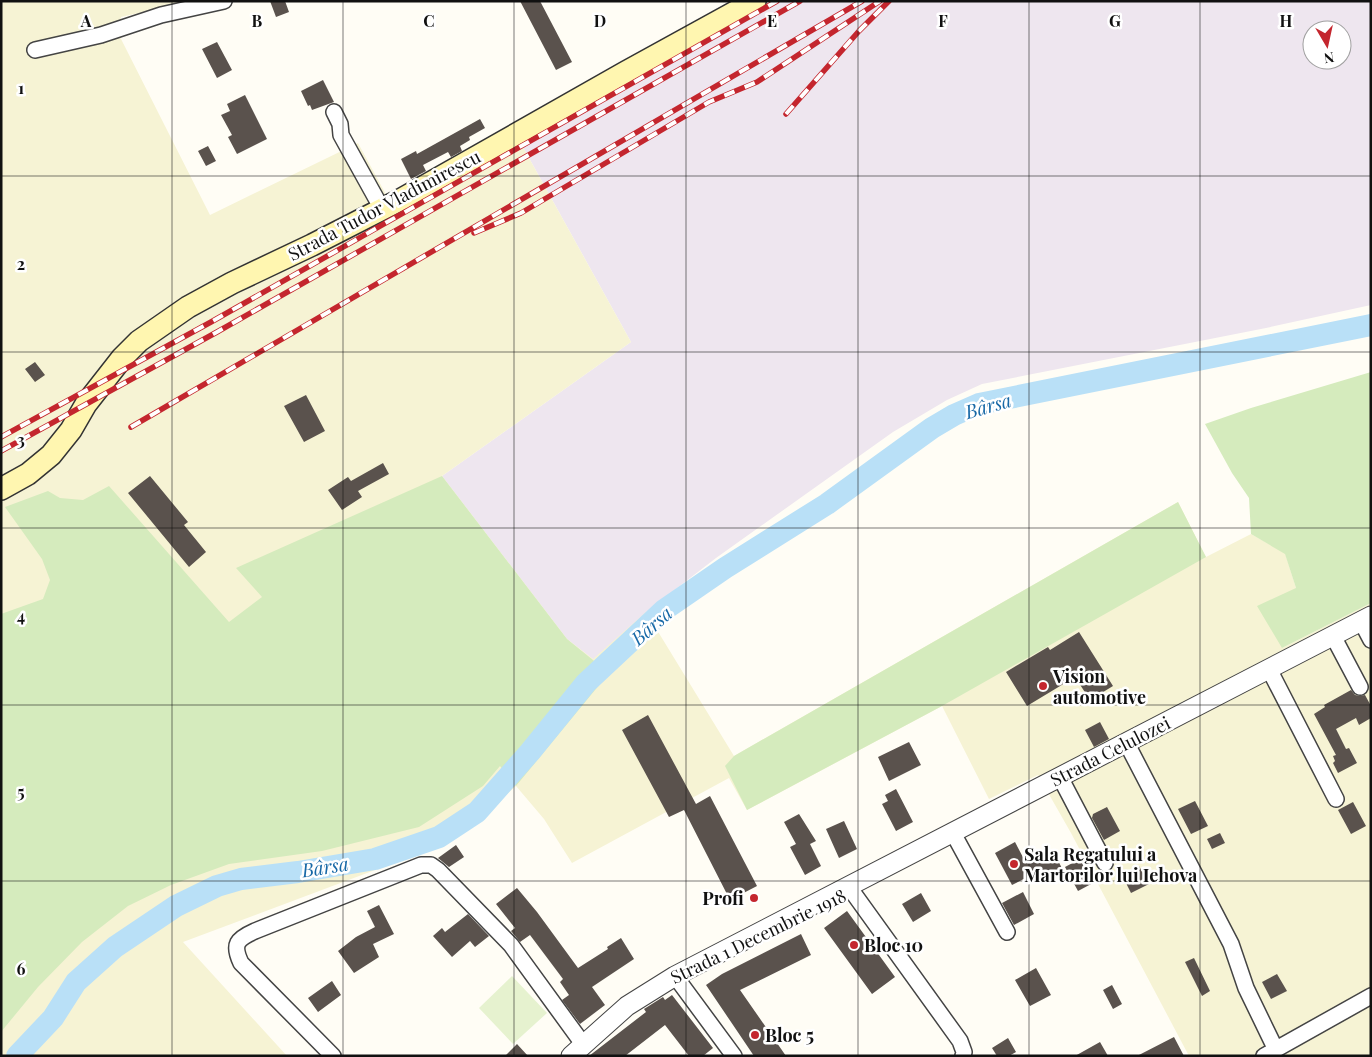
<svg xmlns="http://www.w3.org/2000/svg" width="1372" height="1057" font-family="'Playfair Display',serif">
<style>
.industrial{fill:#eee6ef;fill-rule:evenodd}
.farmland{fill:#f6f3d4}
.green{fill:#d5ebbd}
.pitch{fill:#e6f2cf}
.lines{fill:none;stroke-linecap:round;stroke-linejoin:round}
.river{stroke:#b9e0f7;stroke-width:22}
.building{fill:#5a524d}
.minor-casing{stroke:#444;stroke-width:18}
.tertiary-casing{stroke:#444;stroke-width:21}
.secondary-casing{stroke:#333;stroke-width:24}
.minor{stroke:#fff;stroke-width:15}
.tertiary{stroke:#fff;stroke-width:19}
.secondary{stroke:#fff6b0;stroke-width:21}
.rail-casing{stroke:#c4262e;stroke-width:5.5}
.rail{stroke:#fff;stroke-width:4;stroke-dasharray:11;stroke-linecap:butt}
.grid{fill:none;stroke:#111;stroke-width:1;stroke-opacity:0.55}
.poi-dot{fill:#c4262e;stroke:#fff;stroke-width:2}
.labels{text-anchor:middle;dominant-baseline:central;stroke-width:5;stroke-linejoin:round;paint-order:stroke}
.street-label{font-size:18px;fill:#111;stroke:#fff}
.poi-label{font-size:18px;font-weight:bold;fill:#111;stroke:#fff;text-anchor:start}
.water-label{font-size:19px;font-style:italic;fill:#1768a6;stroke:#fff}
.grid-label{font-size:16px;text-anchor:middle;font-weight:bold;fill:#111;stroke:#fff;stroke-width:5;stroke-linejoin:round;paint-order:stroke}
</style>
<rect width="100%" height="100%" fill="#fffdf5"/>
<path class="industrial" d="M767,1H1371V305L1266,328L982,384L947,400L893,432L716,558L646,612L594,660L567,639L442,476L631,342L519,140L652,67ZM1312,30H1342V60H1312Z"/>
<path class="farmland" d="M1,1H192L121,17L120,37L210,215L358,143L395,211L519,140L631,342L442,476L567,639L593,659L646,612L734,756L1178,502L1206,557L1251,534L1285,553L1296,588L1282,648L1371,603V1056H1189L1071,833L1038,775L989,799L942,706L747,810L729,778L572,863L544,819L516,786L486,813L458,832L423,852L183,942L287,1056H1Z"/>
<path class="green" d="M1371,372V603L1282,648L1257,606L1296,588L1285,554L1251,534L1249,498L1232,473L1205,424L1251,408Z
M442,476L567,639L609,673L516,786L500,766L483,786L419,827L322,851L229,864L171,885L128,906L82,942L38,987L1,1032V614L43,599L50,580L42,559L5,507L48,491L60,498L83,500L109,486L229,622L262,597L236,568Z
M1178,502L1206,557L942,706L747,810L725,766L734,756Z"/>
<path class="pitch" d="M512,976L547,1013L513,1044L479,1008Z"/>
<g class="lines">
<path class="river" d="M17,1056L53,1018L76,982L115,947L176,906L217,886L241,879L298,872L375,859L439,837L477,812L530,752L586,683L664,610L725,568L827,504L932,428L954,415L979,404L1009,398L1371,325"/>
</g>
<path class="building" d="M270,1H285L289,12L276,17Z
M520,1H540L572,62L556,70Z
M217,42L232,70L217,78L202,49Z
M323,80L334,102L312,110L310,105L308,106L301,91Z
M245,95L267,139L237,154L228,137L232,135L221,115L230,111L227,104Z
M480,119L485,128L469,137L470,140L460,146L462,151L451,157L448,152L423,165L426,171L411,179L401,159L416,151L417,154Z
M208,146L216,161L206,166L198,151Z
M35,362L45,375L35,382L25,369Z
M306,395L325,431L304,442L284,406Z
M383,463L389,474L358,491L362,497L342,510L328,490L348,477L351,481Z
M150,476L188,522L184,525L206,552L189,567L128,493Z
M1079,632L1113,686L1090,700L1075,677L1027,706L1006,672L1048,647L1050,650Z
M1351,690L1355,695L1360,696L1365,695L1371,706V718L1359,725L1356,718L1336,729L1346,749L1349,748L1357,763L1338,773L1333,763L1335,761L1333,756L1336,755L1314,714L1325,707L1324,705Z
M648,715L696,804L710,796L757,886L730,900L684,810L669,817L622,730Z
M1100,722L1109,739L1094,747L1085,730Z
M909,742L921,765L889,781L878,757Z
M896,789L913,822L896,831L882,804L888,801L885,795Z
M1195,801L1208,826L1191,834L1178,809Z
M1353,802L1366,826L1351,834L1338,810Z
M1107,807L1120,831L1104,840L1092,818L1093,814Z
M799,814L816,841L810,844L821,866L805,875L790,847L796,844L784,822Z
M844,821L857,849L839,858L826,829Z
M1220,833L1225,843L1212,849L1207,839Z
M1015,842L1026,863L1049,850L1053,858L1056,857L1064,872L1046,881L1041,870L1012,885L995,853Z
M456,845L464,857L449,867L438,858Z
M1080,859L1093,883L1078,891L1065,867Z
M1139,866L1149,884L1131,893L1122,875Z
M517,888L537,912L578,968L608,949L607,947L621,938L634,959L592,987L605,1005L580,1024L562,1000L569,995L560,982L563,979L530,935L520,942L511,931L515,928L496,904Z
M1023,892L1034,914L1014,925L1002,903Z
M921,893L931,911L913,922L902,904Z
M379,905L394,934L373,944L379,957L354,973L338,951L356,937L375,927L367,911Z
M847,911L895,977L872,994L824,928Z
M468,914L489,936L475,947L470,941L452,957L433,936L442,928L445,932Z
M801,934L811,955L740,990L786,1056H754L706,985L722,974Z
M1194,958L1210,991L1202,996L1185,962Z
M1036,968L1051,995L1030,1006L1015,980Z
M1277,974L1287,991L1271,999L1262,982Z
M332,981L341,995L318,1012L308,998Z
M1112,985L1122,1004L1113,1009L1103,990Z
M672,995L713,1048L703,1056H689L665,1025L625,1056H589L646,1012L644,1009L663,997L665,1000Z
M1174,1037L1184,1056H1137Z
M1008,1038L1016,1052L1009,1056H997L992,1048Z
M1100,1042L1108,1056H1075Z
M517,1044L528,1056H505Z"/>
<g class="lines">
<defs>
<path id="minor" d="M35,50L101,35L161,15L224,1
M334,112L340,124L341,135L382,209
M1361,621L1371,640
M1333,636L1360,687
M1269,669L1336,799
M1126,742L1231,944L1246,988L1276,1050
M1060,777L1105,863
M953,833L1007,932
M849,887L960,1041L964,1052L963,1056
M675,976L734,1056
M333,1056L241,963C232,944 237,939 255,931L421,865H431L438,870L511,945L583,1044
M1264,1056L1371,996"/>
<path id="tertiary" d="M571,1056L627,1006L675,976L1371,616"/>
<path id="secondary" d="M1,489L28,474L51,455L71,430L86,404L122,358L139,341L188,307L232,283L312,245L402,199L626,72L755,1"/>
</defs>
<use href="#minor" class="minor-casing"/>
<use href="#tertiary" class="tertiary-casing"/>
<use href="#secondary" class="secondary-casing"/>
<use href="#minor" class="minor"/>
<use href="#tertiary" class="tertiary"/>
<use href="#secondary" class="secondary"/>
<defs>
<path id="rail" d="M786,114L859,31L889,1
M474,233L521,213L709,102L757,82L880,1
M131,427L862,1
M1,437L211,322L777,1
M1,451L217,332L800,1"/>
</defs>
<use href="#rail" class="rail-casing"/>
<use href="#rail" class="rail"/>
</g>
<path class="grid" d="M172,1V1056M343,1V1056M514,1V1056M686,1V1056M858,1V1056M1029,1V1056M1200,1V1056M1,176H1371M1,352H1371M1,528H1371M1,705H1371M1,881H1371"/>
<g class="poi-dot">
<circle cx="1043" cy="686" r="5"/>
<circle cx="1014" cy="864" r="5"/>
<circle cx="754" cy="898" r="5"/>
<circle cx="854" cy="945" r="5"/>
<circle cx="755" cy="1035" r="5"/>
</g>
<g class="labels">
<g class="street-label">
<text transform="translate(384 205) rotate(-28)">Strada Tudor Vladimirescu</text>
<text transform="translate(1110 751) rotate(-27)">Strada Celulozei</text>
<text transform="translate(758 936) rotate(-26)">Strada 1 Decembrie 1918</text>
</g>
<g class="poi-label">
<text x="1053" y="676">Vision<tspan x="1053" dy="21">automotive</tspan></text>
<text x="1024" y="854">Sala Regatului a<tspan x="1024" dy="21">Martorilor lui Iehova</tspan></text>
<text x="744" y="898" text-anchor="end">Profi</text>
<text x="864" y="945">Bloc 10</text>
<text x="765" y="1035">Bloc 5</text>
</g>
<g class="water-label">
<text transform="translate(988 405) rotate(-16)">Bârsa</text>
<text transform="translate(651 625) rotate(-41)">Bârsa</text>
<text transform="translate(325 866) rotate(-9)">Bârsa</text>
</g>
</g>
<g class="grid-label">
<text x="86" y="27">A</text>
<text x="257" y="27">B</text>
<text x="429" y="27">C</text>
<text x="600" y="27">D</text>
<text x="772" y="27">E</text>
<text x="943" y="27">F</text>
<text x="1115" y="27">G</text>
<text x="1286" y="27">H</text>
<text x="21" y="94">1</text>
<text x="21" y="270">2</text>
<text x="21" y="446">3</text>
<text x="21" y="622">4</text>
<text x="21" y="798">5</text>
<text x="21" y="975">6</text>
</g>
<rect width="1372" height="1057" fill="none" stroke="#111111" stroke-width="5"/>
<g transform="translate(1327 45) rotate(171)"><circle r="24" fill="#ffffff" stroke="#a0a0a0"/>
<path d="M0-4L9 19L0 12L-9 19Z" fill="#c4262e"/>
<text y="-8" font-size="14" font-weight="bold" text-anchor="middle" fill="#111111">N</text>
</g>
</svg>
